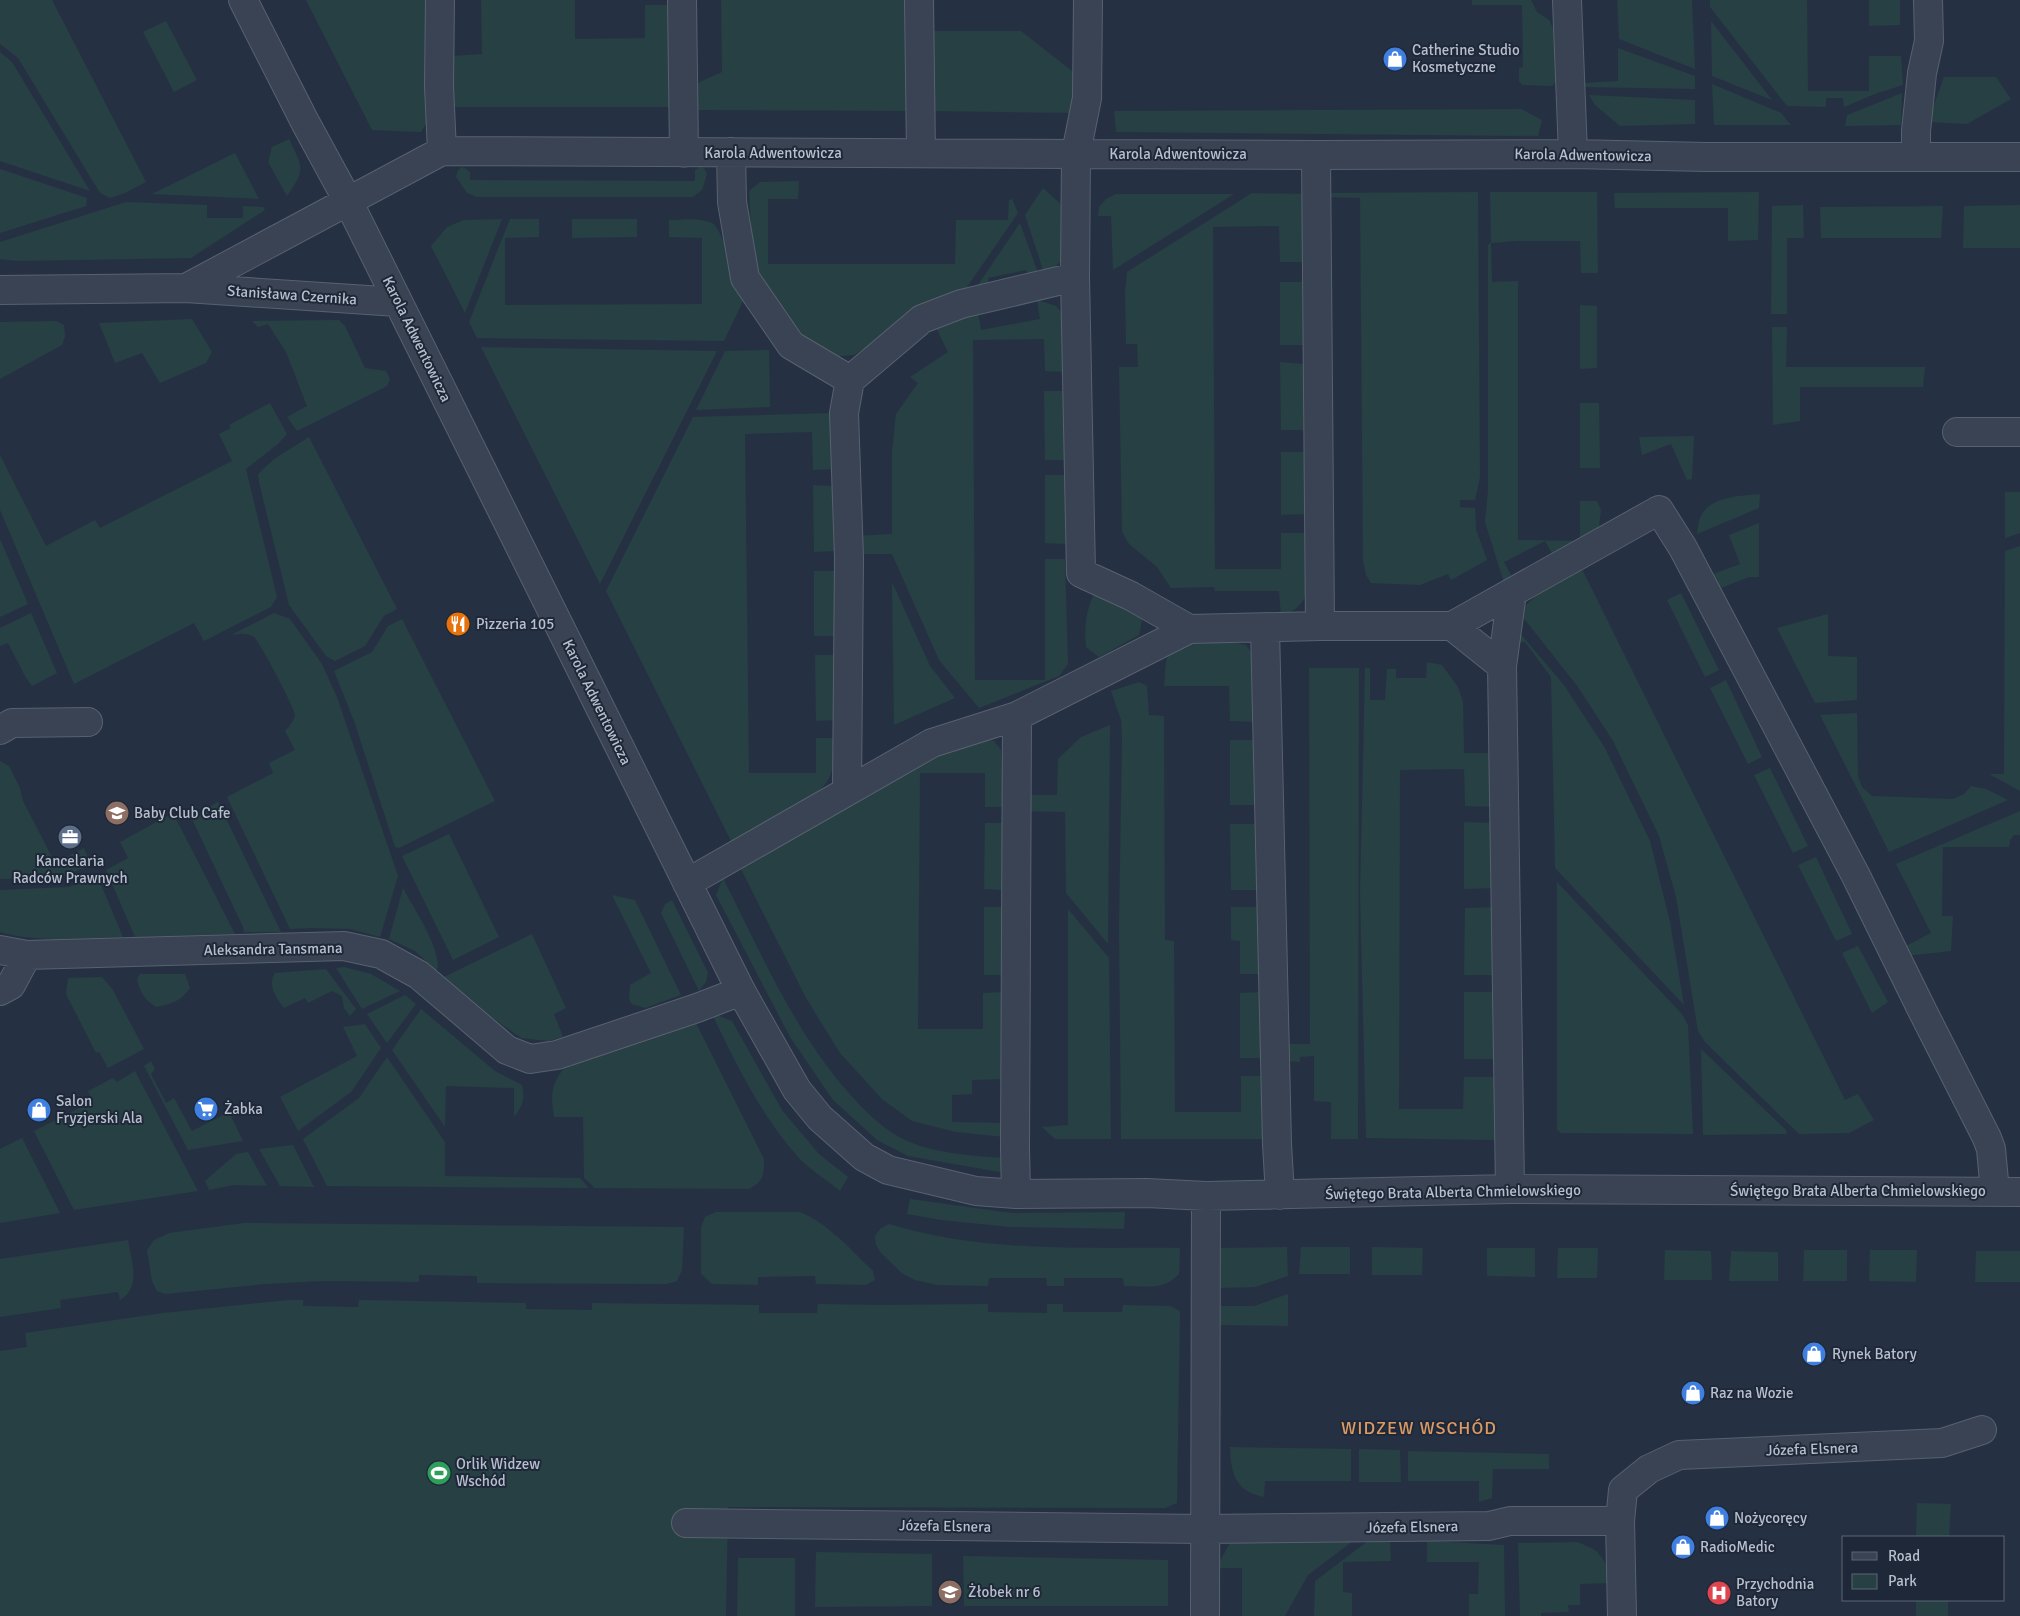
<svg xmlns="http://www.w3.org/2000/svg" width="2020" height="1616" font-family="Signika,sans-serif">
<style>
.green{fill:#274044}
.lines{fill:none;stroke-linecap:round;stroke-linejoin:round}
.minor-casing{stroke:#586170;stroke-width:30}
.minor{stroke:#3a4353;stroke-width:28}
.labels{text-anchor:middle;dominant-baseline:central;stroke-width:4;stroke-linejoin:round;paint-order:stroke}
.poi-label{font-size:15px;fill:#b7bfcd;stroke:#1e2838;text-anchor:start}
.street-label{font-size:15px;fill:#b7bfcd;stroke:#1e2838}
.quarter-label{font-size:18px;letter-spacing:1px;fill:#db9a63;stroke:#1e2838}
</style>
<rect width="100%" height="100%" fill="#253143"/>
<path class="green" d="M0,0H52L146,182L125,193L110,198L100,193L18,58L0,44Z
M306,0H429L427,122L421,132L372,130Z
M481,0H575V39L645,38V5H668L670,107H454L452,56L482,54Z
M721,0H907V111L693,110V85L722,72Z
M1472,0H1531L1537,12L1549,20L1555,32L1557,81L1552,86L1522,85L1519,81V68L1523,67L1522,5H1472Z
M1617,0H1692L1695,69L1619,39Z
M1710,0H1807L1808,91H1869V56H1901L1903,85L1875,94L1844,107L1843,98H1826V107L1787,106L1710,7Z
M1869,0H1900V25L1869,26Z
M166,21L197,80L174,92L143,32Z
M1711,21L1772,100L1712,76Z
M930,31H1021L1077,75L1076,113L930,111Z
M1618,48L1695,76V89L1585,87L1584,83L1618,81Z
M0,52L12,62L90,191L0,161Z
M1944,77H1996L2011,99L1967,124L1928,122Z
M1712,84L1781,113L1791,125H1714Z
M1902,93L1901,125L1845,126L1847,115Z
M1589,95L1695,100V124L1620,126L1595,105Z
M1521,109L1542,120L1538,136L1116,132L1114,111Z
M289,139C303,168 306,169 287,196L268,162L272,147Z
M235,153L259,199L152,194Z
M463,167L470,172V180L695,181V170L700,167L704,168L707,174L702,190L693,197H477L467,193L456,177L458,170Z
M0,169L87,198L86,206L0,233Z
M799,181L798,199H768V264H955L956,220H1008L1009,200L1012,199L1018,213L963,293L919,314L854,355L828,357L808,342L779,308L759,279L752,243L749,191L760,182Z
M1043,188L1064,207L1061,261L1045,276L1025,215Z
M1478,192L1480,477L1475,500H1460V507L1475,508L1476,529L1487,560L1451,580L1448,574L1420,585L1371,583L1366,575L1363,561L1360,198L1326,197V193Z
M1490,192H1597L1598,273H1581L1580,241H1518L1491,243L1492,282L1518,281V540L1580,541V501H1597L1601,510L1598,535L1554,557L1545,541L1504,562L1513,579L1504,583L1485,522L1488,491V245L1491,242Z
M1759,192L1758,240L1728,241V208H1615L1614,193Z
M1252,193L1303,194L1305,262H1280L1279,226L1213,227L1215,569H1281V533H1307C1308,547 1311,585 1305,597C1301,606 1290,614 1281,616L1279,591H1215L1214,587L1171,588L1157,567L1129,544L1122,532L1119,367H1138L1137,344H1126L1125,292L1127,272Z
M1116,194H1234L1113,270L1111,216H1098L1099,207L1106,199Z
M126,202L207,205V218H243V206L263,207L265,210L191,258L18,261L0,259V242Z
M1803,205L1804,238H1787V314H1771L1772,206Z
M2020,205V248H1963L1964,206Z
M1943,206L1941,238H1821L1820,207Z
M502,219L465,313L431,246L447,227L464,220Z
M510,219H539V237L505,238V305L702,304V238L669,237V220C683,220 699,217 712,223C723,229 739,285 744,299L724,341L477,338L469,322Z
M572,219H637V237L572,238Z
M1020,223L1040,278L1030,281L1026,270L988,278L990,288L973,292Z
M1280,282H1302L1304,345H1280Z
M1037,300L1056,306L1063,314L1066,372L1045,371L1044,339L973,340L975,680H1045V559H1065L1068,664L1059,676L979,708L939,660L892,554H855V536L892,534V452L896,414L918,383L910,377L948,352L936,328L978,313L981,330L1040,319Z
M1580,305L1597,306V368L1580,369Z
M192,319L212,352L206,363L160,383L142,353L115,363L99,323Z
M339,320L345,326L365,368L386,371L390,379L387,386L297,431L287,417L307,406L286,352L268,324L258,327L252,321Z
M56,321L64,325L65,336L62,345L0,379V322Z
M1772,327H1787L1786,367H1925L1923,387H1800V421L1773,425Z
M481,347L717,351L600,584Z
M769,350L770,407L696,410L725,351Z
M1280,362L1304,364L1305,430H1281Z
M1044,391H1065V460H1045Z
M270,403L287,434L278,444L246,469L277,597L271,607L204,641L194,623L74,684L0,510V455L46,546L95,520L100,528L232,461L219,434L231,428L229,425Z
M1580,403H1599L1600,468H1580Z
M831,413L833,469L813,470L812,432L745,434L749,773H816V738H835C834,753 835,771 826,783C812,803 755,830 732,843L606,591L693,417Z
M1694,436L1692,479L1687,480L1671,444L1642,455L1639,437Z
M309,437L397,609L384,616L365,646L335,661L326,656L289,605L259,482L258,474L274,459Z
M1281,452H1306L1307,514L1281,515Z
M1045,475H1065V544L1045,543Z
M813,485L832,486L834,551L814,552Z
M2005,492H2020V533L2005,538Z
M1760,494L1759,508L1697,534C1698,529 1698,523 1700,518C1709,496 1740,496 1760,494Z
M1759,523V577H1749L1721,588L1713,574L1740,564L1729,535Z
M0,539L28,604L0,617Z
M2020,546V791L1989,774H2004L2005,551Z
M1580,565L1845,1100L1858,1094L1874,1120L1849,1133L1799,1134L1705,1042L1698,1031L1676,897L1659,836L1613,741L1578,687L1522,616L1520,611L1561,572Z
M814,571H834L835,636H814Z
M892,582L930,666L955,698L894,725Z
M1681,593L1719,670L1705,677L1667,600Z
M1094,594L1135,611L1142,620L1139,635L1099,657L1086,647C1084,628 1086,611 1094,594Z
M31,613L57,673L32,686L25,676L8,643L0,646V628Z
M274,613L290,619L322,664L337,697L398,876L380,937L350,929L311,928L290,929L227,797L273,773L269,763L295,750L285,731C289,727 294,721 295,715C295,708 259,641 254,637C247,632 239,634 231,635Z
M1828,614V656L1857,657V700L1815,703L1777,628Z
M402,619L495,801L399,848L395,847L354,721L334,671L372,652L388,626Z
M1519,632L1564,685L1605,748L1650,841L1670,922L1684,1005L1555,868L1551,677L1525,642L1512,643Z
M1225,640L1246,645L1256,659L1258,722L1230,721L1229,686H1164C1165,678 1165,670 1166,662C1173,636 1205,641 1225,640Z
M815,655H834L835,720L816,721Z
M1427,662L1442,665L1458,687L1463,702L1464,753H1494L1495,807L1465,806L1464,769L1400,770L1399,1109H1463L1464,1077H1497V1140L1366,1138L1360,894L1365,668H1370V700H1385L1387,669H1396V678H1426Z
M1309,668H1359L1358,1139H1331V1102L1314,1101V1056L1300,1057V1062L1284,1061V1044H1310Z
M1726,680L1762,757L1748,764L1710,688Z
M1139,682L1147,686L1149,715L1164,716L1165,940L1174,941L1175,1112H1241V1076H1262V1139H1121L1119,926L1122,740L1121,720L1111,691Z
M1857,713L1858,776L1862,787L1872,796L1953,799L1964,794L1971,786L1986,789L2008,800L1889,852L1820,715Z
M1110,725L1108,944L1066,893L1065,812L1025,811V795H1057L1058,759L1081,737Z
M984,739L994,741L1001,750L1004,807H985V773H920L918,1029H983V993L1004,992L1005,1079L972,1080V1094L952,1095V1122L1005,1123V1137L956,1132L912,1121L882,1099L840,1053L806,998L740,867L917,763Z
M1230,740H1259L1260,805H1230Z
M0,761L9,766L20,788L23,801L55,863L84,848L91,865L59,878L0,879Z
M1770,768L1808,846L1793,853L1754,775Z
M218,802L281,932H244L243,927L191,817Z
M2020,811V835H2014L2010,840L2009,847H1943L1942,916H1953L1951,951L1906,956L1902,948L1931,933L1896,864Z
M173,813L235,934L135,937L106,870L128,858L120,842Z
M1464,822L1495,823L1496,888L1464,889Z
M985,823H1004V890L984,889Z
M1230,824H1258L1259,890H1231Z
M449,834L499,937L453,960L402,856Z
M1816,857L1852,934L1836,941L1798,865Z
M97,875L123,937C84,938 37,943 0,932V890L69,887Z
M723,878C760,951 793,1029 847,1091C863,1109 879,1126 901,1138C930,1153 972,1156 1005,1158V1173L908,1156L877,1140L833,1100L790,1037L716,895Z
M1557,882L1682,1014L1688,1025L1693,1134L1561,1133L1557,1130Z
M403,888C413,907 443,951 437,971L415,951L389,939Z
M612,895L635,900L681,995L645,1008L632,1004L629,1000L630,985L651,973Z
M672,900L708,973L706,982L699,991L661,913L665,904Z
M984,907H1004L1005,975H984Z
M1231,907H1259L1261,974H1240V941L1231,940Z
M1495,907L1497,975H1464L1465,908Z
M1068,909L1109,958L1111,1139H1055L1042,1127L1068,1125Z
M532,934L566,1008L554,1014L563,1037L548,1041L521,1038L474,1005L444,977Z
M1858,946L1888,1002L1872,1013L1842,953Z
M344,967L371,974L400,991L362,1009L336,968Z
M326,969L356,1009L350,1016L344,1008L342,996L332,991L308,1003L305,998L284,1008C276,998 267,985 275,973Z
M140,974H185L190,988C181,1001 172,1004 156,1007C145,1000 140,993 137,979Z
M102,977L113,990L144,1049L108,1068L99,1052L96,1053L66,994L68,978Z
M1261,992L1262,1058H1240V993Z
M1464,992H1496V1059H1464Z
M405,995L416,1004L387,1043L367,1014Z
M421,1009L495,1071L522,1085C525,1098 523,1106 514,1117V1088L446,1086L445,1127L392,1050Z
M717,1015L732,1021L782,1110L819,1154L848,1177L840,1191C826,1179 811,1171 798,1157C761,1115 737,1066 713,1016Z
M696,1023L764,1159C764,1175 764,1181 749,1189L595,1188L584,1178L583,1117H554C551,1096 550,1086 564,1068L676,1028Z
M365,1024L381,1048L351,1092L298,1131L280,1097L357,1056L343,1027Z
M1701,1049L1786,1130L1787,1134L1703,1135Z
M387,1057L445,1142V1176L580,1178L589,1188L327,1186L303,1139L359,1098Z
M151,1061L155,1069L151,1074L166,1103L174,1098L192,1131L229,1112L243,1141L188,1150L144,1066Z
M135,1071L198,1191L74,1210L34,1131L93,1101L88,1091L113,1078L117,1082Z
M22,1138L60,1213L0,1223V1149Z
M293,1145L314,1187L280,1186L259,1149Z
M248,1152L267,1186L234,1185L209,1190L205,1181L236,1154Z
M910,1199L1012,1213L1125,1212L1124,1229L1009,1227L941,1220L907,1214Z
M716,1212H800C829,1224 850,1249 873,1271L875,1280L866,1285L816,1284L815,1276L758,1277V1285L712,1284L701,1274V1227L705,1217Z
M244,1223L684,1227L682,1270L677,1281L667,1284L477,1283V1276L419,1275V1282L324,1281L265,1284L165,1294L157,1291L152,1281L147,1250L154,1240L169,1233Z
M889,1224C983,1253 1082,1247 1180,1248L1179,1274C1164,1291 1144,1286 1124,1286L1123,1278H1064V1286H1047L1046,1278H989L988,1286L937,1285L915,1280L903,1274L881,1253L876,1245L875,1236L881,1228Z
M128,1240C131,1260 142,1287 120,1300L118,1292L60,1300L61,1308L0,1317V1259Z
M1287,1247L1288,1276L1255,1287L1219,1288V1248Z
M1301,1247H1350V1274H1299Z
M1372,1247L1423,1248L1422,1275H1372Z
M1487,1248H1535V1277L1487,1276Z
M1558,1248H1598L1597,1278H1557Z
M1665,1250L1711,1251L1712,1280H1664Z
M1804,1250H1847V1281H1803Z
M1870,1250H1917L1916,1282L1869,1281Z
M1731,1251L1778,1252V1281H1729Z
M1976,1251H2020V1282H1975Z
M1288,1294V1326L1219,1325V1306H1254Z
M288,1300H303V1306L358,1307L359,1300L526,1303V1309L592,1310V1303L759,1305V1313H817L818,1304L879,1305L988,1304V1312L1047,1313V1304H1063V1312H1122L1123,1305L1170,1306L1180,1311L1177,1503L1165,1508L728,1507L726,1616H0V1351L27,1347L25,1333L163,1313Z
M1230,1447L1351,1449V1481H1265L1264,1497C1235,1491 1231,1474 1230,1447Z
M1359,1449L1400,1450L1401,1482H1359Z
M1408,1451L1549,1454V1469H1493L1492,1498L1479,1502V1481H1408Z
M1917,1503L1951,1504L1949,1537H1916Z
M1241,1541H1353L1308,1575L1285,1616H1242V1568H1218L1220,1561L1230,1543Z
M1368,1541H1390L1391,1561L1343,1562V1592L1352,1593V1616H1314L1315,1581Z
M1427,1541L1504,1545L1505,1616H1469V1594H1478L1479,1562H1427Z
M1578,1542C1583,1545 1591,1547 1596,1551C1604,1558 1613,1574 1609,1583L1580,1584V1605H1568L1569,1612L1541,1613V1616H1520L1518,1543Z
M816,1552L932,1554V1606L815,1607Z
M963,1556L1168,1560V1606H964Z
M738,1558H795V1616H737Z
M1916,1600H1948V1616H1916Z"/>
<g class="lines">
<defs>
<path id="minor" d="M243,0L305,122L348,201L741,991L797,1090L820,1118L864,1157L888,1170L976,1191L1016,1194L1147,1193L1206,1196L1510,1189L2020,1192
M440,0L439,86L442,151
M682,0L684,153
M919,0L921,153
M1088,0L1087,98L1076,153L1075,277L1081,573L1131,596L1189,629
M1567,0L1573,154
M731,152L732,202L745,278L791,345L850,380
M1316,155L1320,626
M1916,157V131L1922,73L1929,41L1928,0
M186,288L398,302
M0,290L186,288L442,151L1316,155L1573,154L1706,157H2020
M1957,432H2020
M1452,626L1502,666
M1265,628L1277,1144L1280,1195
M0,730L12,723L88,722
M847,790L849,558L844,413L850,380L922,319L961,304L1075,277
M687,883L932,743L1017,716L1189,629L1320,626H1452L1659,510L1683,548L1856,876L1922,1010L1987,1138L1991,1149L1995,1192
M0,950L27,955L344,946L381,954L419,975L507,1050L530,1059L557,1055L697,1008L741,991
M0,991L11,985L27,955
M1510,1189L1502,666L1512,593
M1016,1194L1015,1148L1017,716
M686,1523L1204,1529L1489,1526L1510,1521H1620
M1205,1616L1206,1196
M1622,1616L1620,1521L1623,1490L1649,1469L1679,1455L1942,1443L1982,1430"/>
</defs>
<use href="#minor" class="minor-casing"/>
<use href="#minor" class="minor"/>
</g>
<defs>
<symbol id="shop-disc" viewBox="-11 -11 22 22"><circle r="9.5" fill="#3f7fe0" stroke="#1e2838"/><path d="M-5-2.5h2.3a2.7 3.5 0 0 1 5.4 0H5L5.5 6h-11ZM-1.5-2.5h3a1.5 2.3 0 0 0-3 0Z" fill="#fff"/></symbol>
<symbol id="restaurant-disc" viewBox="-11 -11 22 22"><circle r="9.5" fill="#e8710a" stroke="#1e2838"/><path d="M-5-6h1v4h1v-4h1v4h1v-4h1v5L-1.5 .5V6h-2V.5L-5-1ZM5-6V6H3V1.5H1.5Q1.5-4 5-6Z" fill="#fff"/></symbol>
<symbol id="school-disc" viewBox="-11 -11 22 22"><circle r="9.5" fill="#8d6e63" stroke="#1e2838"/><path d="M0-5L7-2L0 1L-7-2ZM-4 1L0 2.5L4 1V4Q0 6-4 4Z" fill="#fff"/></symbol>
<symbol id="office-disc" viewBox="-11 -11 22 22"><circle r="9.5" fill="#5c6f8a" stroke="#1e2838"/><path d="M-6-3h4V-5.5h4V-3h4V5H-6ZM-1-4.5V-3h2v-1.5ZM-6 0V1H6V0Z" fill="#fff"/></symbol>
<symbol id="supermarket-disc" viewBox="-11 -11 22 22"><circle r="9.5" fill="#3f7fe0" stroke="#1e2838"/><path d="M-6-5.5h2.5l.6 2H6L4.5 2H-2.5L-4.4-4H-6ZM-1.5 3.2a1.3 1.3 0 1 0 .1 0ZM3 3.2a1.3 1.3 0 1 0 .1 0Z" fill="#fff"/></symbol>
<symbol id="stadium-disc" viewBox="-11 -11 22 22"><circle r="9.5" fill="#2e9e5b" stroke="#1e2838"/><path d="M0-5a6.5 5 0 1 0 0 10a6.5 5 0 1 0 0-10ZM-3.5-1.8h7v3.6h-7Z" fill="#fff"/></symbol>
<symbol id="hospital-disc" viewBox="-11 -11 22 22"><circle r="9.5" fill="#e0444e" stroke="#1e2838"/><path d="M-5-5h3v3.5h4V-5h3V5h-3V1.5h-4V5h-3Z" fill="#fff"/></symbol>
</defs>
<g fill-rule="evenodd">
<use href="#shop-disc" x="1381" y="45" width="28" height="28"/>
<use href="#restaurant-disc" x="444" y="610" width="28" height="28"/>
<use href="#school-disc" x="103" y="799" width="28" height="28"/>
<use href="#office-disc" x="56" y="823" width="28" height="28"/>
<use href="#supermarket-disc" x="192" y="1095" width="28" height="28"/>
<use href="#shop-disc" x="25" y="1096" width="28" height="28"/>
<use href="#shop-disc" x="1800" y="1340" width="28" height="28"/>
<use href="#shop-disc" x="1679" y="1379" width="28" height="28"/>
<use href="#stadium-disc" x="425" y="1459" width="28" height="28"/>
<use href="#shop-disc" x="1703" y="1504" width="28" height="28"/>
<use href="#shop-disc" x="1669" y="1533" width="28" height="28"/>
<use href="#school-disc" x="936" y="1578" width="28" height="28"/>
<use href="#hospital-disc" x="1705" y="1579" width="28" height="28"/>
</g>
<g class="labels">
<g class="poi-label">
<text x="1412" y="50">Catherine Studio<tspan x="1412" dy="17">Kosmetyczne</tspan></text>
<text x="476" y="624">Pizzeria 105</text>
<text x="134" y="813">Baby Club Cafe</text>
<text x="70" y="861" text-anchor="middle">Kancelaria<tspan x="70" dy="17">Radców Prawnych</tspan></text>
<text x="56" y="1101">Salon<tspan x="56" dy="17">Fryzjerski Ala</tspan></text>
<text x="224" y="1109">Żabka</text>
<text x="1832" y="1354">Rynek Batory</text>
<text x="1710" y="1393">Raz na Wozie</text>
<text x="456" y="1464">Orlik Widzew<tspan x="456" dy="17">Wschód</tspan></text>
<text x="1734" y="1518">Nożycoręcy</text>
<text x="1700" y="1547">RadioMedic</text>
<text x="1736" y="1584">Przychodnia<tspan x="1736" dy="17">Batory</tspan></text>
<text x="968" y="1592">Żłobek nr 6</text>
</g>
<g class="street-label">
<text x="773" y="153">Karola Adwentowicza</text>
<text x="1178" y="154">Karola Adwentowicza</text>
<text transform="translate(1583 155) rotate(1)">Karola Adwentowicza</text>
<text transform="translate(292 295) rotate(4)">Stanisława Czernika</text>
<text transform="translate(417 339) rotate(64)">Karola Adwentowicza</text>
<text transform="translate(597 702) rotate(64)">Karola Adwentowicza</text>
<text transform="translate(273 949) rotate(-1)">Aleksandra Tansmana</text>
<text x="1858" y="1191">Świętego Brata Alberta Chmielowskiego</text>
<text transform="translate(1453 1192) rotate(-1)">Świętego Brata Alberta Chmielowskiego</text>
<text transform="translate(1812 1449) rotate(-2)">Józefa Elsnera</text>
<text transform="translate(945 1526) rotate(1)">Józefa Elsnera</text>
<text transform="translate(1412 1527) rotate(-1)">Józefa Elsnera</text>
</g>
<g class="quarter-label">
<text x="1419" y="1428">WIDZEW WSCHÓD</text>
</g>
</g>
<rect x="1842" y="1536" width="162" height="65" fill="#1e2838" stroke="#5b6474"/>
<rect x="1852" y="1552" width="25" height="8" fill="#3a4353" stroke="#5b6474"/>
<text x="1888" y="1561" font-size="15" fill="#b7bfcd">Road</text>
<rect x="1852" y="1574" width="25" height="15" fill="#274044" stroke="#5b6474"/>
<text x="1888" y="1586" font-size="15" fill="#b7bfcd">Park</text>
</svg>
